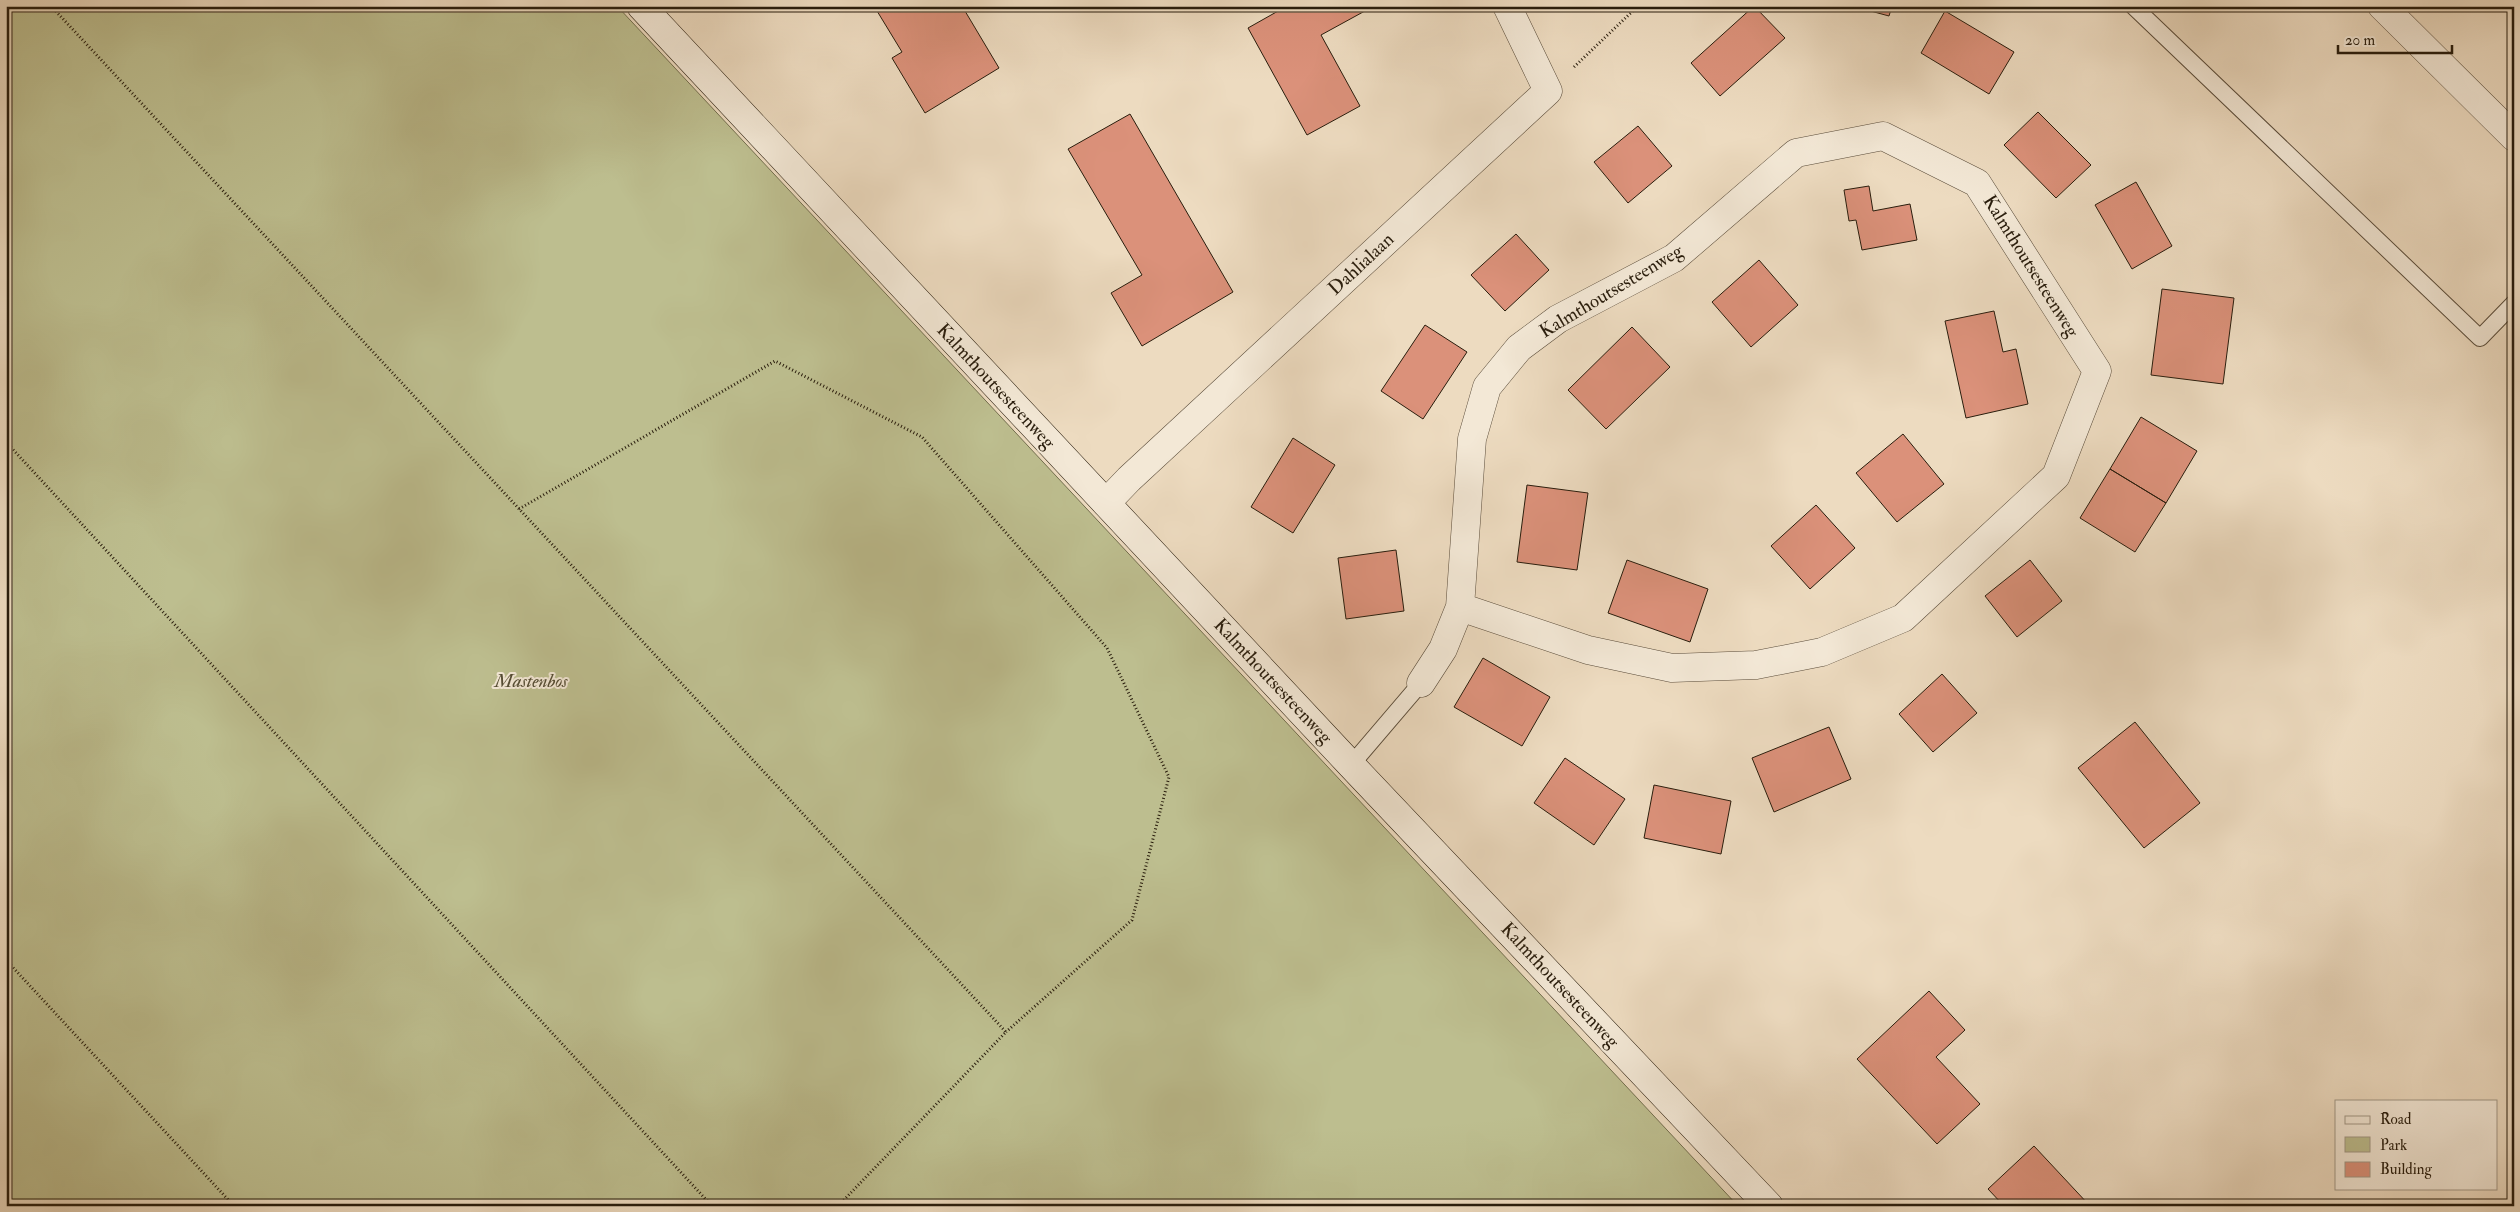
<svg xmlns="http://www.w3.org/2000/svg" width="2520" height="1212" font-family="'IM FELL Double Pica',serif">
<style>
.green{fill:#bdbe8f;stroke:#736e4e}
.building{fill:#db917a;stroke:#291d0d}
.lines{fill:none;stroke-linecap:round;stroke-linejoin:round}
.lane-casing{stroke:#5a4c3a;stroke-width:18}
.street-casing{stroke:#5a4c3a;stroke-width:29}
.secondary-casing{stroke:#291d0d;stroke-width:29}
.path{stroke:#291d0d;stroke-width:3;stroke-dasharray:1 2.5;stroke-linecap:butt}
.lane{stroke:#f3e8d6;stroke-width:16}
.street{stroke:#f3e8d6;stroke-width:28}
.secondary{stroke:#f3e8d6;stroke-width:28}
.labels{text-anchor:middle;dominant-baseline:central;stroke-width:4;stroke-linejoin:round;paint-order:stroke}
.street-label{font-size:19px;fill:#291d0d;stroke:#f3e8d6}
.park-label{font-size:19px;font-style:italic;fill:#554d34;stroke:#f3e8d6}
</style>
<rect width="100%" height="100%" fill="#eddbc0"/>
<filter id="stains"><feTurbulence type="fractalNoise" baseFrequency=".004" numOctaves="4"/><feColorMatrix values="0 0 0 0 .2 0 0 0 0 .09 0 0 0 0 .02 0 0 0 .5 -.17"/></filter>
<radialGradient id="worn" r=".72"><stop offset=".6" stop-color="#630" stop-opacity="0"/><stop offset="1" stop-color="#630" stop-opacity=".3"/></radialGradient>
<path class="green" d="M6,6H617L1738,1206H6Z"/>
<path class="building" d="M874,6H962L999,68L925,113L892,58L902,52Z
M1287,6H1374L1321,35L1360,106L1307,135L1248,28Z
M1754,6L1785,38L1720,96L1691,63Z
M1852,6H1892L1889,16Z
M1945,11L2014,52L1989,94L1921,53Z
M2038,112L2091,165L2056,198L2004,145Z
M1130,114L1233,292L1142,346L1111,293L1142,275L1068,149Z
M1638,126L1672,166L1628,203L1594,162Z
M2136,182L2172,246L2132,269L2095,205Z
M1869,186L1873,211L1910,204L1917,240L1862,250L1856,220L1849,221L1844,190Z
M1516,234L1549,270L1505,311L1471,275Z
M1759,260L1798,305L1751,347L1712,302Z
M2162,289L2234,298L2223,384L2151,375Z
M1994,311L2003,352L2016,349L2028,404L1966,418L1945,321Z
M1425,325L1467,352L1423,419L1381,391Z
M1632,327L1670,367L1606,429L1568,390Z
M2141,417L2197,451L2166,503L2110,469Z
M1903,434L1944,484L1897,522L1856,473Z
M1293,438L1335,465L1293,533L1251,507Z
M2110,469L2166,503L2135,552L2080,518Z
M1527,485L1588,493L1577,570L1517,562Z
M1816,505L1855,548L1810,589L1771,546Z
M1396,550L1404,611L1346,619L1338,558Z
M1627,560L1708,589L1690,642L1608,613Z
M2030,560L2062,601L2017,637L1985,596Z
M1483,658L1550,697L1522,746L1454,707Z
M1942,674L1977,713L1933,752L1899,714Z
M2135,722L2200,803L2144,848L2078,768Z
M1829,727L1851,779L1774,812L1752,758Z
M1565,758L1625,799L1594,845L1534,803Z
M1654,785L1731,801L1721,854L1644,838Z
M1929,991L1965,1030L1936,1057L1980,1104L1937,1144L1857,1059Z
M2034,1146L2090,1206H2004L1988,1189Z"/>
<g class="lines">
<defs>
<path id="lane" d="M2133,6L2480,338L2514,303
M1351,765L1421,683"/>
<path id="street" d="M2382,6L2514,137
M1106,503L1129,479L1548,91L1507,6
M1421,683L1443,649L1460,607L1472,439L1487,387L1519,348L1558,319L1674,258L1796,153L1883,136L1977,183L2097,371L2056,476L1903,618L1822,652L1756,665L1672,668L1588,650L1460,607"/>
<path id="secondary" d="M641,6L1351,765L1769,1206"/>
</defs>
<use href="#lane" class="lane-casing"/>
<use href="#street" class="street-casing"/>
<use href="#secondary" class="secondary-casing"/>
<path class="path" d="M51,6L1006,1032L838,1206
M1574,67L1638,6
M6,442L712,1206
M519,509L775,361L922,437L1107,648L1169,777L1132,920L1006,1032
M6,960L234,1206"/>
<use href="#lane" class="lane"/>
<use href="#street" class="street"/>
<use href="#secondary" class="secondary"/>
</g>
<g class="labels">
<g class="street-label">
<text transform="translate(1361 264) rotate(-43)">Dahlialaan</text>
<text transform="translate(2031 266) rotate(58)">Kalmthoutsesteenweg</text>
<text transform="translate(1611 291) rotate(-31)">Kalmthoutsesteenweg</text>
<text transform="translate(996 386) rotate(47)">Kalmthoutsesteenweg</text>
<text transform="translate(1273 681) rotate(47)">Kalmthoutsesteenweg</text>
<text transform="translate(1560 985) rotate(47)">Kalmthoutsesteenweg</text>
</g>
<g class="park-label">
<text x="531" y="681">Mastenbos</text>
</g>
</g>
<rect width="2520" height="1212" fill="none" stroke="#eddbc0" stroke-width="25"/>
<rect x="8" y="8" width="2505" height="1197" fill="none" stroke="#291d0d" stroke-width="2.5"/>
<rect x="12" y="12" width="2495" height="1187" fill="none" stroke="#291d0d"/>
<rect x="2335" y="1100" width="162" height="90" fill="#f3e8d6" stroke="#a29786"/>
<rect x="2345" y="1116" width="25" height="8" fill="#f3e8d6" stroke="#a29786"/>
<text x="2380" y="1124" font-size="15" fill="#291d0d">Road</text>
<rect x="2345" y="1137" width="25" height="15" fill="#bdbe8f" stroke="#a29786"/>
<text x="2380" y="1150" font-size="15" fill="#291d0d">Park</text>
<rect x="2345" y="1162" width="25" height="15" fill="#db917a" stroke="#a29786"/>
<text x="2380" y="1174" font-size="15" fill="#291d0d">Building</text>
<path d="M2338 45v8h114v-8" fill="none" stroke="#291d0d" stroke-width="2.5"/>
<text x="2345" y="45" font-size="15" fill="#291d0d" stroke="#f3e8d6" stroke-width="4" paint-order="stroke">20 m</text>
<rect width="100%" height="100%" filter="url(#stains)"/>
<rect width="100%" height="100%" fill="url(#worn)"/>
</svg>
